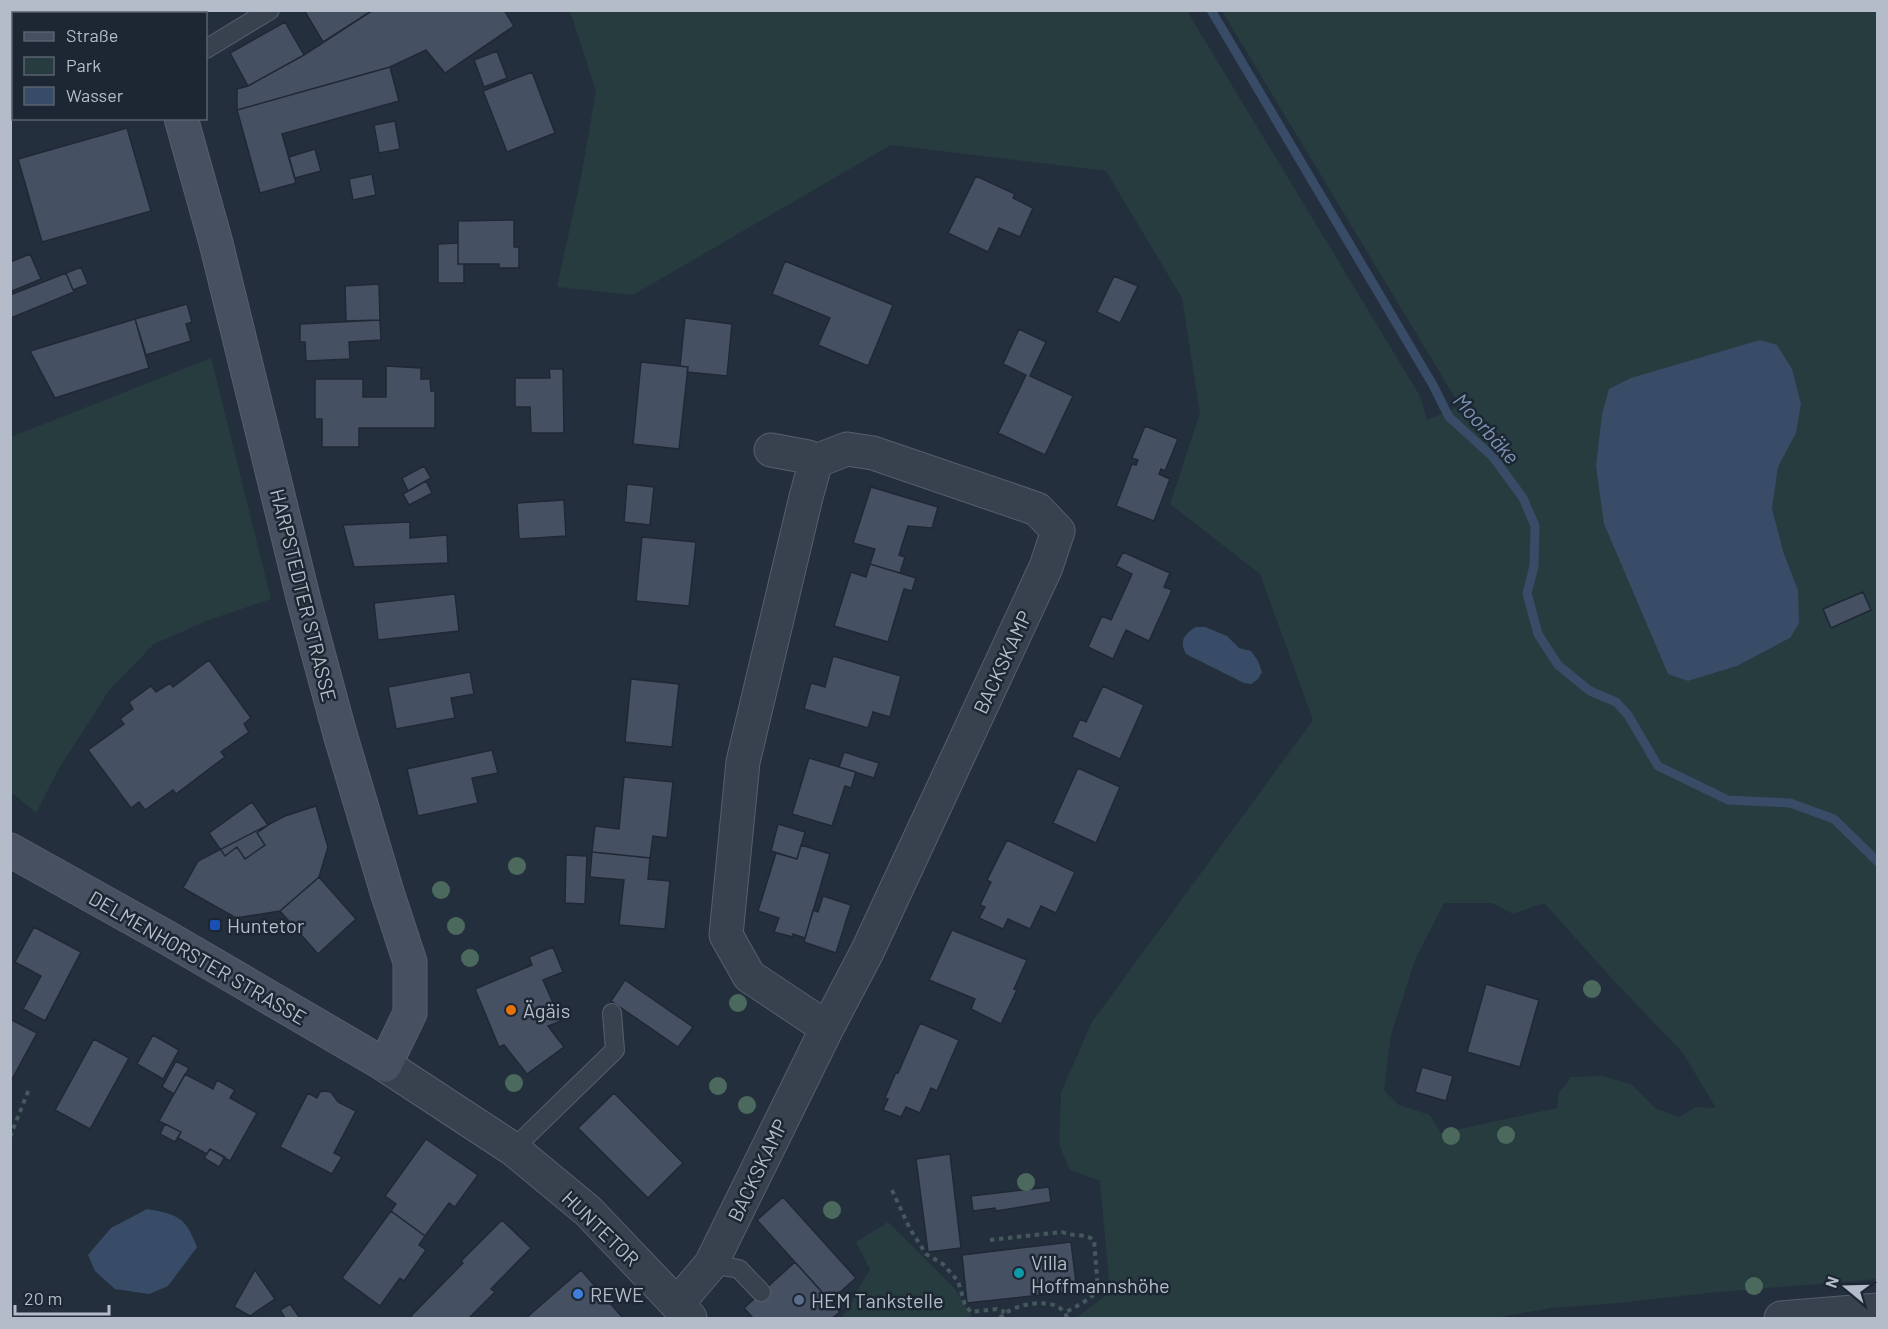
<svg xmlns="http://www.w3.org/2000/svg" width="1888" height="1329" font-family="Barlow,sans-serif">
<style>
.green{fill:#263c3f;fill-rule:evenodd}
.water{fill:#394c67}
.lines{fill:none;stroke-linecap:round;stroke-linejoin:round}
.stream{stroke:#394c67;stroke-width:9}
.building{fill:#455162;stroke:#1f2835;stroke-width:1.5}
.service-casing{stroke:#565f6c;stroke-width:20}
.minor-casing{stroke:#565f6c;stroke-width:35}
.tertiary-casing{stroke:#565f6c;stroke-width:35}
.secondary-casing{stroke:#565f6c;stroke-width:35}
.path{stroke:#44595c;stroke-width:4;stroke-dasharray:4.5 4.5;stroke-linecap:butt}
.service{stroke:#38414e;stroke-width:18}
.minor{stroke:#38414e;stroke-width:33}
.tertiary{stroke:#38414e;stroke-width:33}
.secondary{stroke:#465061;stroke-width:33}
.tree{fill:#4b6a5d}
.transit-dot{fill:#1a4fb4;stroke:#1d2633;stroke-width:2}
.food-dot{fill:#e8710a;stroke:#1d2633;stroke-width:2}
.culture-dot{fill:#0f9aa8;stroke:#1d2633;stroke-width:2}
.shop-dot{fill:#3f7fe0;stroke:#1d2633;stroke-width:2}
.service-dot{fill:#5c6f8a;stroke:#1d2633;stroke-width:2}
.labels{text-anchor:middle;dominant-baseline:central;stroke-width:5;stroke-linejoin:round;paint-order:stroke}
.street-label{font-size:20px;fill:#b4bcc9;stroke:#1d2633}
.poi-label{font-size:20px;fill:#b4bcc9;stroke:#1d2633;text-anchor:start}
.water-label{font-size:21px;font-style:italic;fill:#7c92b1;stroke:#1d2633}
</style>
<rect width="100%" height="100%" fill="#242f3e"/>
<path class="green" d="M570,11H1187L1420,396L1427,420L1460,406L1222,11H1877V1279L1708,1293L1618,1303L1551,1308L1495,1318H1076L1110,1292L1100,1181L1070,1170L1059,1144L1061,1092L1092,1022L1313,720L1260,574L1170,504L1200,413L1182,298L1106,171L891,145L633,295L557,287L581,177L596,91ZM1796,433L1778,467L1772,509L1784,554L1798,590L1790,638L1737,666L1688,681L1668,674L1604,524ZM1444,903H1492L1513,914L1544,903L1616,983L1683,1053L1716,1108L1696,1107L1679,1117L1655,1108L1631,1084L1602,1076L1571,1077L1559,1093L1557,1108L1441,1133L1430,1115L1399,1105L1384,1090L1391,1035L1415,960Z
M211,358L271,599L209,620L154,644L110,689L58,770L36,813L11,792V437Z
M888,1222L955,1289L973,1318H842L870,1269L856,1242Z"/>
<path class="water" d="M1760,340L1777,345L1792,369L1801,404L1796,433L1778,467L1772,509L1784,554L1798,590L1799,623L1790,638L1737,666L1688,681L1668,674L1604,524L1596,466L1602,414L1609,389L1631,378Z
M1196,627H1205L1227,636L1239,648L1251,651L1258,661L1262,672L1258,679L1251,684L1244,683L1186,654C1179,641 1184,634 1196,627Z
M147,1209C178,1215 185,1216 197,1247L168,1286L149,1294L115,1289L95,1271L88,1255L111,1228Z"/>
<g class="lines">
<path class="stream" d="M1211,10L1433,385L1449,417L1493,457L1523,498L1535,526L1534,566L1527,593L1538,634L1558,665L1590,691L1616,702L1628,715L1658,766L1728,800L1790,803L1834,819L1878,862"/>
</g>
<path class="building" d="M304,10H373L323,42Z
M373,10H504L514,26L445,73L426,50L390,67L237,110V89L248,86L304,55Z
M285,22L304,55L248,86L230,53Z
M10,34H14V57L10,58Z
M497,51L507,78L484,87L474,60Z
M390,67L399,101L282,134L296,183L260,193L237,110Z
M532,72L555,133L507,152L483,91Z
M395,121L400,149L379,153L374,125Z
M127,128L151,211L42,242L18,159Z
M315,149L321,171L295,178L289,157Z
M372,174L376,195L353,200L349,179Z
M976,176L1015,194L1013,198L1033,208L1020,237L999,228L988,252L948,233Z
M514,220V247H519V268H499V264H458V221Z
M458,243V264H464V283H438V244Z
M30,254L41,279L10,292V262Z
M785,261L893,305L868,366L818,345L830,318L772,294Z
M81,267L88,284L73,290L66,273Z
M66,273L74,292L11,318L10,295Z
M1114,276L1138,286L1120,323L1097,312Z
M379,284L380,320L346,321L345,286Z
M187,304L192,322L186,324L191,341L146,355L135,319Z
M685,318L732,324L727,376L687,372L688,367L680,366Z
M135,319L149,368L55,398L30,351Z
M380,320L381,340L349,342L350,359L306,361L305,342H300V324Z
M1019,329L1046,342L1030,376L1073,396L1045,455L998,433L1026,375L1003,364Z
M641,362L688,367L679,449L633,444Z
M386,366L421,368V379H430L431,391H435V428H359V447H322V419H315V379H363V397H386Z
M549,369H563L564,433H531L530,407H515V378H550Z
M1145,426L1178,439L1165,471L1161,469L1159,474L1170,479L1154,521L1116,506L1132,464L1136,465L1138,460L1132,458Z
M424,466L431,478L408,491L402,478Z
M426,481L432,493L409,505L403,494Z
M627,484L654,487L650,525L624,522Z
M871,487L938,507L932,528L908,526L899,555L905,557L900,573L870,564L875,549L853,543Z
M564,500L566,536L519,539L517,503Z
M410,522V538L447,535L448,563L354,567L343,525Z
M642,537L696,542L689,606L636,601Z
M1123,552L1170,573L1164,587L1172,590L1149,641L1126,630L1113,659L1088,647L1102,616L1111,620L1132,574L1116,566Z
M870,564L916,578L912,591L904,589L888,642L834,626L851,572L866,577Z
M1863,592L1871,610L1831,628L1823,609Z
M455,594L459,631L378,640L374,603Z
M833,656L901,676L890,717L873,712L868,728L804,709L811,683L825,687Z
M209,660L251,718L244,724L249,732L221,752L225,757L176,794L173,790L145,810L139,802L131,808L88,750L124,724L120,719L133,709L129,702L151,686L156,692L170,683L173,687Z
M470,672L474,694L451,698L455,718L396,729L388,687Z
M631,679L679,684L672,747L625,742Z
M1103,686L1144,705L1120,759L1072,737L1080,719L1086,722Z
M492,750L498,773L472,778L478,803L418,816L407,769Z
M844,752L879,763L874,778L839,767Z
M809,758L856,772L851,788L845,786L832,826L792,814Z
M1078,768L1120,787L1096,843L1053,823Z
M624,777L673,782L667,838L653,836L650,858L592,852L595,826L619,829Z
M252,802L268,825L257,833L265,845L245,859L237,847L225,856L209,833Z
M316,806L328,847L319,877L280,911L236,918L183,888L198,861L285,816Z
M778,824L805,832L797,859L771,851Z
M1007,840L1075,872L1056,913L1041,906L1030,929L1008,919L1003,929L979,918L985,907L980,905L991,882L987,880Z
M801,845L830,854L805,938L793,934V937L774,932L779,918L758,911L776,853L797,859Z
M592,852L650,858L648,879L670,881L665,929L619,925L624,880L590,877Z
M566,855L587,856L585,904L565,903Z
M319,877L356,919L318,954L280,911Z
M823,896L851,905L836,953L804,942L813,910L818,912Z
M34,927L81,952L45,1021L23,1009L41,976L15,962Z
M952,930L1027,960L1014,989L1017,990L1001,1024L971,1009L975,999L929,980Z
M553,947L563,972L543,980L561,1021L548,1026L564,1047L527,1074L504,1045L499,1047L475,989L532,965L529,957Z
M625,980L693,1027L678,1047L611,1001Z
M1486,984L1539,1000L1520,1067L1467,1052Z
M10,1019L37,1033L10,1083Z
M920,1023L959,1040L937,1091L931,1088L920,1113L906,1107L901,1117L883,1110L888,1099L885,1098L896,1072L898,1073Z
M153,1035L179,1050L163,1079L137,1064Z
M94,1039L129,1058L90,1129L55,1110Z
M176,1061L189,1068L174,1094L162,1087Z
M1422,1067L1453,1076L1446,1101L1415,1092Z
M185,1074L213,1089L217,1080L235,1090L230,1098L257,1113L230,1161L210,1149L207,1154L178,1138L181,1132L159,1121Z
M324,1091L331,1092L338,1102L356,1111L334,1153L342,1157L332,1174L280,1147L308,1093L317,1098L320,1092Z
M614,1093L683,1163L648,1198L578,1128Z
M165,1124L181,1132L175,1142L160,1134Z
M426,1139L478,1175L455,1207L449,1203L425,1236L391,1211L396,1204L385,1196Z
M210,1149L225,1157L219,1167L204,1158Z
M950,1154L961,1248L928,1252L916,1159Z
M1049,1187L1051,1202L996,1211L995,1208L973,1211L971,1196Z
M783,1197L856,1278L830,1301L757,1220Z
M391,1211L425,1236L419,1245L426,1250L404,1281L400,1278L380,1306L342,1278Z
M502,1220L531,1248L491,1289L495,1292L469,1318H412L411,1316L463,1263L461,1261Z
M1071,1242L1077,1291L967,1303L962,1255Z
M795,1262L840,1312L832,1318H753L744,1308Z
M255,1270L275,1299L250,1316L234,1307Z
M581,1270L623,1318H526Z
M290,1304L300,1318H285L280,1310Z"/>
<g class="lines">
<defs>
<path id="service" d="M206,49L270,10
M513,1149L615,1050L612,1013
M711,1264L739,1269L761,1292"/>
<path id="minor" d="M771,450L808,457L816,461
M677,1304L711,1264L827,1028L749,976L726,935L743,762L806,497L816,461L847,449L873,453L1037,509L1058,531L1046,567L867,952L827,1028
M1781,1318L1878,1310"/>
<path id="tertiary" d="M385,1065L513,1149L588,1211L690,1318"/>
<path id="secondary" d="M155,10L156,14
M10,850L166,937L385,1065L410,1013V962L387,892L340,734L304,601L216,243L181,118"/>
</defs>
<use href="#service" class="service-casing"/>
<use href="#minor" class="minor-casing"/>
<use href="#tertiary" class="tertiary-casing"/>
<use href="#secondary" class="secondary-casing"/>
<path class="path" d="M10,1137L29,1089
M892,1190L910,1229L926,1254L943,1264L958,1281L965,1305L971,1312L996,1309L1005,1312
M990,1240L1062,1232C1073,1237 1084,1233 1094,1240L1098,1290C1089,1301 1077,1305 1065,1313
M1000,1318C1012,1303 1061,1294 1067,1318"/>
<use href="#service" class="service"/>
<use href="#minor" class="minor"/>
<use href="#tertiary" class="tertiary"/>
<use href="#secondary" class="secondary"/>
</g>
<g class="tree">
<circle cx="517" cy="866" r="9"/>
<circle cx="441" cy="890" r="9"/>
<circle cx="456" cy="926" r="9"/>
<circle cx="470" cy="958" r="9"/>
<circle cx="1592" cy="989" r="9"/>
<circle cx="738" cy="1003" r="9"/>
<circle cx="514" cy="1083" r="9"/>
<circle cx="718" cy="1086" r="9"/>
<circle cx="747" cy="1105" r="9"/>
<circle cx="1506" cy="1135" r="9"/>
<circle cx="1451" cy="1136" r="9"/>
<circle cx="1026" cy="1182" r="9"/>
<circle cx="832" cy="1210" r="9"/>
<circle cx="1754" cy="1286" r="9"/>
</g>
<rect class="transit-dot" x="209" y="919" width="12" height="12" rx="3"/>
<circle class="food-dot" cx="511" cy="1010" r="6"/>
<circle class="culture-dot" cx="1019" cy="1273" r="6"/>
<circle class="shop-dot" cx="578" cy="1294" r="6"/>
<circle class="service-dot" cx="799" cy="1300" r="6"/>
<g class="labels">
<g class="street-label">
<text transform="translate(304 595) rotate(76)">HARPSTEDTER STRASSE</text>
<text transform="translate(1002 662) rotate(-65)">BACKSKAMP</text>
<text transform="translate(198 957) rotate(30)">DELMENHORSTER STRASSE</text>
<text transform="translate(757 1170) rotate(-64)">BACKSKAMP</text>
<text transform="translate(601 1228) rotate(44)">HUNTETOR</text>
</g>
<g class="poi-label">
<text x="227" y="925">Huntetor</text>
<text x="523" y="1010">Ägäis</text>
<text x="1031" y="1262">Villa<tspan x="1031" dy="23">Hoffmannshöhe</tspan></text>
<text x="590" y="1294">REWE</text>
<text x="811" y="1300">HEM Tankstelle</text>
</g>
<g class="water-label">
<text transform="translate(1487 428) rotate(48)">Moorbäke</text>
</g>
</g>
<rect width="1888" height="1329" fill="none" stroke="#b4bcc9" stroke-width="24"/>
<rect x="12" y="12" width="195" height="108" fill="#1d2633" stroke="#59626f" stroke-width="1.5"/>
<rect x="24" y="32" width="30" height="9" fill="#465061" stroke="#59626f" stroke-width="1.5"/>
<text x="66" y="42" font-size="18" fill="#b4bcc9">Straße</text>
<rect x="24" y="57" width="30" height="18" fill="#263c3f" stroke="#59626f" stroke-width="1.5"/>
<text x="66" y="72" font-size="18" fill="#b4bcc9">Park</text>
<rect x="24" y="87" width="30" height="18" fill="#394c67" stroke="#59626f" stroke-width="1.5"/>
<text x="66" y="102" font-size="18" fill="#b4bcc9">Wasser</text>
<g transform="translate(1846 1287) rotate(289)" stroke="#1d2633" stroke-width="4.5" paint-order="stroke">
<path d="M0-4.5L10 22L0 15L-10 22Z" fill="#b4bcc9"/>
<text y="-9" font-size="16" font-weight="bold" text-anchor="middle" fill="#b4bcc9">N</text>
</g>
<path d="M15 1305v9h94v-9" fill="none" stroke="#b4bcc9" stroke-width="3"/>
<text x="24" y="1305" font-size="18" fill="#b4bcc9" stroke="#1d2633" stroke-width="4.5" paint-order="stroke">20 m</text>
</svg>
